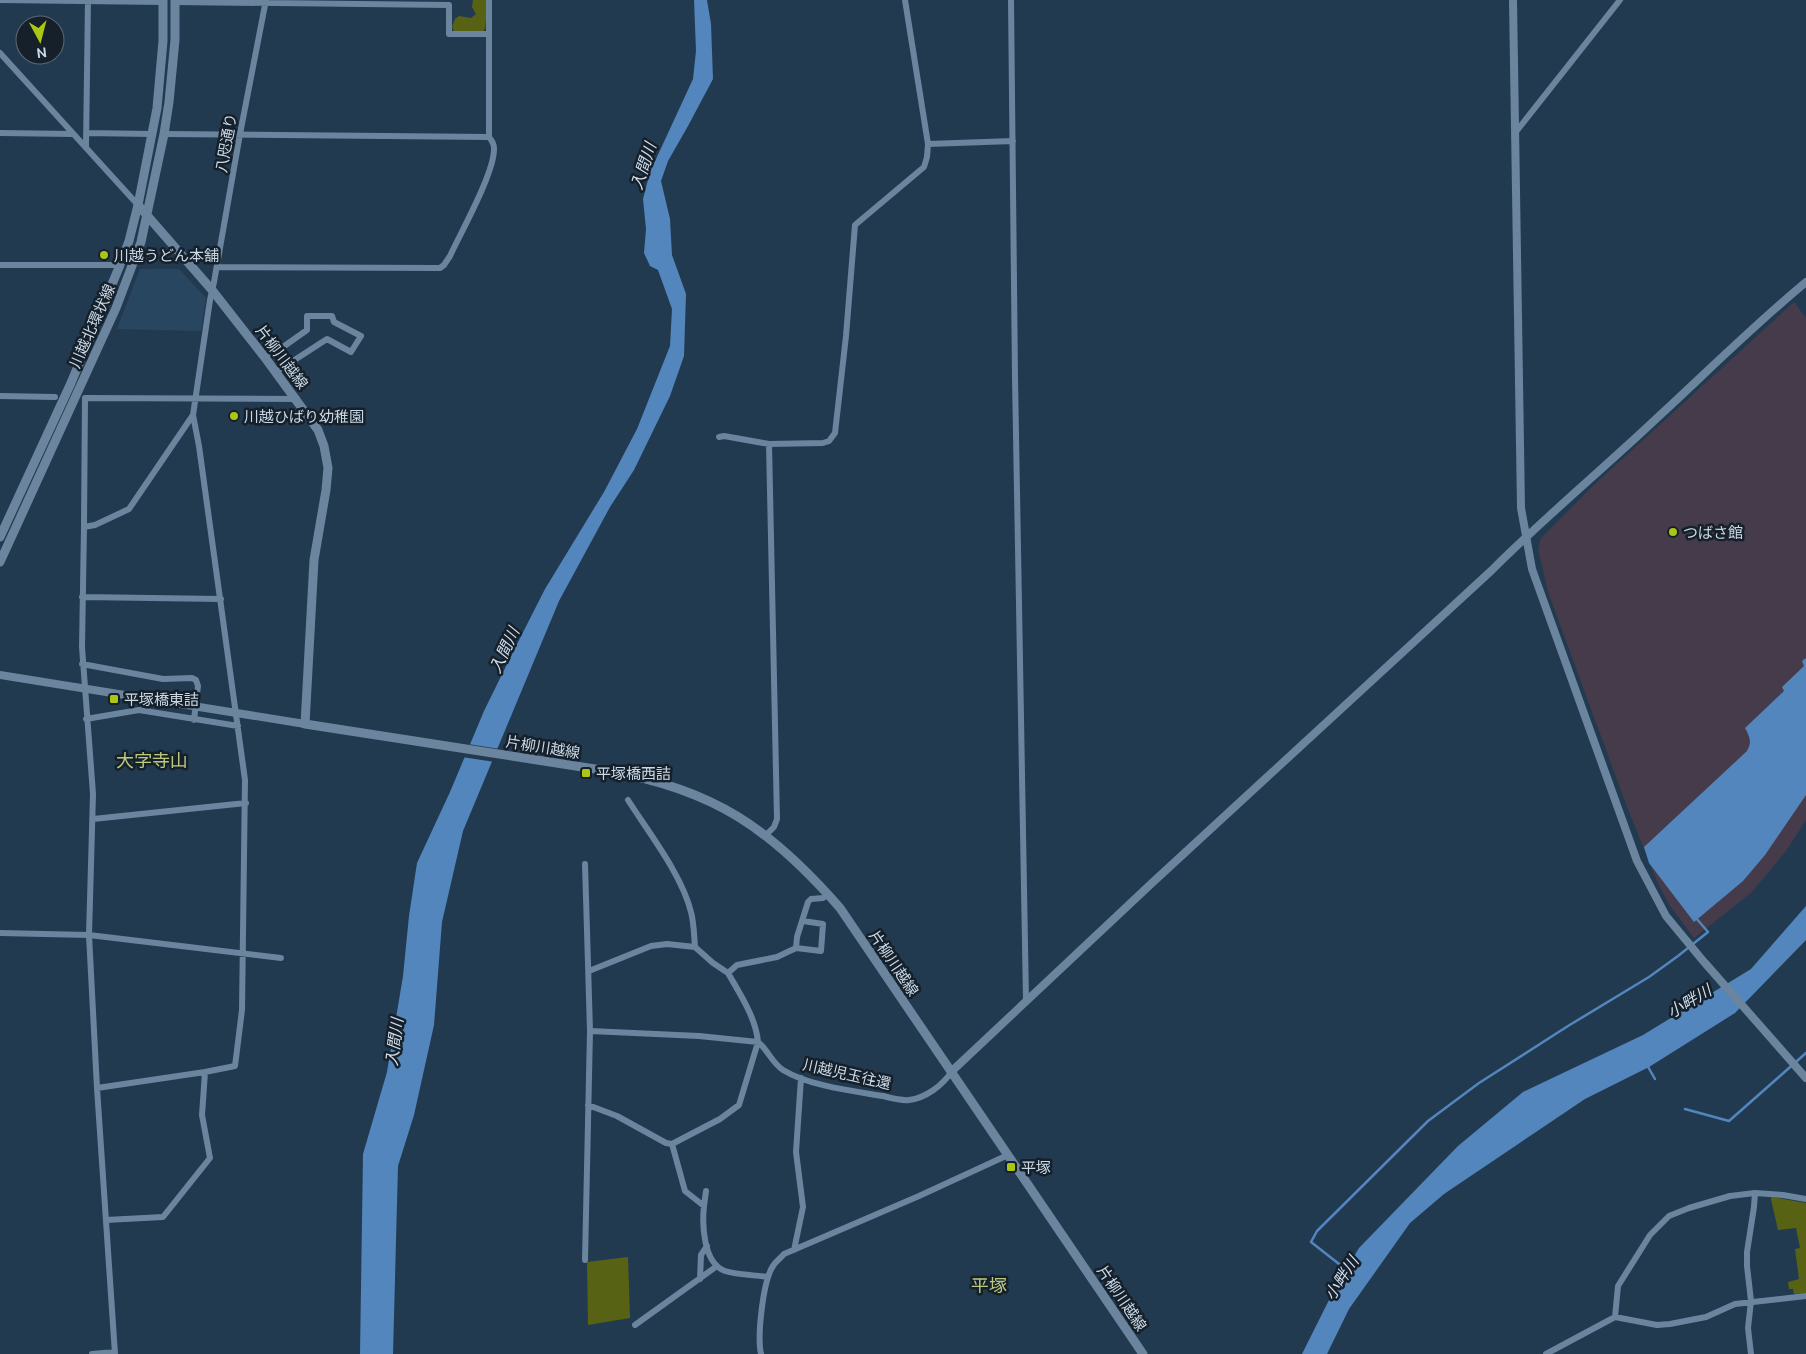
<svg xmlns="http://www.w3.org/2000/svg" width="1806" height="1354" font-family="Ubuntu,'Noto Sans JP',sans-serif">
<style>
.built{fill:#294661}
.industrial{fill:#453b4b}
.green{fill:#586215}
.water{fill:#5386bd}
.pier{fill:#223a50}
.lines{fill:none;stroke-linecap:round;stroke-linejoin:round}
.stream{stroke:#5386bd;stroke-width:2.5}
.minor{stroke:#6b859f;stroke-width:6}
.tertiary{stroke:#6b859f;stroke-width:8}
.secondary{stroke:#6b859f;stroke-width:9}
.poi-dot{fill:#abc615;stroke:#15202a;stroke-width:2}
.labels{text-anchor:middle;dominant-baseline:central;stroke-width:5;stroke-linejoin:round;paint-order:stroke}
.street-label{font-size:15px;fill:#cad9e7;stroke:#15202a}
.poi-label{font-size:15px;fill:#cad9e7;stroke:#15202a;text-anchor:start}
.water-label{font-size:16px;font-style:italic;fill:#d1dfef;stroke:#15202a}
.quarter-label{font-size:18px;fill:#b9ca7f;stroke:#15202a}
</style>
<rect width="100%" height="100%" fill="#223a50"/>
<path class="built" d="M140,269H179L206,298L201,331L117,329Z"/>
<path class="industrial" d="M1794,302L1806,318V820L1786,851L1751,893L1694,938L1668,903L1657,881L1627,807L1548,592L1538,549L1541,538L1595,484Z"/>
<path class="green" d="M473,0H488L485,29L483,31H454L452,27L455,19L459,16L471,18L476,14L472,7Z
M1772,1197L1806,1203V1293L1794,1294L1793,1289H1789L1788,1282L1799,1279L1795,1249L1800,1248L1796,1228L1778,1230L1771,1199Z
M628,1257L630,1318L588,1325L587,1262Z"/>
<path class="water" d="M694,0H707L711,24L713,79L688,126L668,161L661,181L670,219L672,255L686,294L684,356L670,396L634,470L610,507L559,601L463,831L442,922L434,1025L414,1115L398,1166L393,1354H360L363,1154L387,1072L403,976L409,916L417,863L450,792L484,711L513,652L545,589L604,492L637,429L670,346L672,309L658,270L650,266L644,253L646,229L643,199L650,172L693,79L696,51Z
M1806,658V795L1765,855L1743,881L1694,922L1649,863L1644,847L1747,751C1752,742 1750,737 1745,728L1784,691L1782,687L1804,666L1802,661Z
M1806,906V940L1735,1013L1649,1067L1585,1099L1444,1194L1410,1223L1349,1309L1327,1354H1302L1334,1290L1359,1248L1458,1146L1523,1092L1643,1035L1751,969Z"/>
<path class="pier" d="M468,744L500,749L495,762L462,757Z"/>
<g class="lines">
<path class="stream" d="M1647,1065L1655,1079
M1685,1109L1729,1121L1806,1053
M1348,1271L1311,1242L1317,1231L1428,1121L1479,1083L1568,1026L1649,977L1678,956L1708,932L1696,918"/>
<path class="minor" d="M0,0L163,2
M1011,0L1015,378L1026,1001
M175,2L449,5V34H489
M0,53L138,205
M0,133L73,134
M86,133L152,134
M1515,133L1620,0
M164,134L489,137V0
M928,144L1013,141
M86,147L88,0
M0,265H120
M217,267L440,268L444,265L450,256C461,232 495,172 494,148C494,143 492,141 489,137
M266,359L307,330V316H332L334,322L361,336L351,352L327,339L276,372
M0,396L55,397
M719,437L724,436L769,444L823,443L829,441L835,433L846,336L855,225L924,167L927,157L928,144L905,0
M84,527L85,398L297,399
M82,597L221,599
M82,664L163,679L192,678L196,680L198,686L194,720
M86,719L139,710L238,726
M628,800C649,833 682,875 691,912C694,923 694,935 695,947L713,963L728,973L737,965L777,957L796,948L797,937L808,902L811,899L823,898L828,894
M93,819L246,803
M766,835L774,827L777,819L769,444
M0,933L89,935L281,958
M796,948L821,951L823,924L803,921
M589,971L651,946L667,944L695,947
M590,1031L699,1036L758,1042C768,1050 772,1063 783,1070C809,1086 853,1091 883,1096C891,1098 901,1101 909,1100C926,1098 943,1085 952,1071
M97,1088L205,1072L235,1066L242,1010L245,780L199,446L193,415
M588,1105L617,1116L666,1143L672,1144L720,1119L739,1105L758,1042C756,1018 740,994 728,973
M672,1144L685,1191L704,1206C702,1224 703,1263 725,1271C737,1275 755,1275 768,1277
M1806,1199L1783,1195L1755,1193L1730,1196L1689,1208L1669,1216L1650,1235L1618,1286L1615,1317L1657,1325L1670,1324L1706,1317L1735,1304L1806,1296
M704,1206L706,1191
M106,1220L163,1217L210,1158L202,1115L205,1072
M794,1250L803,1207L796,1152L801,1078
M585,1260L590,1031L585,864
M700,1279L701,1255L707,1246
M635,1325L717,1266
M92,1354L115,1352
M115,1354L97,1088L89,935L93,794L82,647L84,527L95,525L129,509L193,415L210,300L214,282L240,134L266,0
M761,1354C757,1336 763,1281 773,1266C776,1261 781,1258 784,1254L919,1196L1008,1155
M1546,1354L1615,1317
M1751,1354L1748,1328L1751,1301L1747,1266V1252L1754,1207L1755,1193"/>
<path class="tertiary" d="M1513,0L1521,508L1532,569L1637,861L1666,916L1704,962
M0,675L305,724
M1705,963L1806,1078
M952,1071L1152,883L1492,570C1545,517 1603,469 1657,418C1707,372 1754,325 1806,282"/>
<path class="secondary" d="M138,205L212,290L266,359L318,430L324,446L328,468L326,490L314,560L305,724L608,771C714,789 771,829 840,908L1143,1354
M0,537L71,383L120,265L129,241L138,205L157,108L163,41V0
M0,562L116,308L141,242L164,134L169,102L175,40V0"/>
</g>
<g class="poi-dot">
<circle cx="104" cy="255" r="5"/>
<circle cx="234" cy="416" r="5"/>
<circle cx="1673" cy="532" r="5"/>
<rect x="109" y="694" width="10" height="10" rx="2.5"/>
<rect x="581" y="768" width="10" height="10" rx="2.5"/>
<rect x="1006" y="1162" width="10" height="10" rx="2.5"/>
</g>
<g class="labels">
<g class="street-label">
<text transform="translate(226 143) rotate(-80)">八咫通り</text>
<text transform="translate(92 326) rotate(-66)">川越北環状線</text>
<text transform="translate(282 357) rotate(53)">片柳川越線</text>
<text transform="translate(543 747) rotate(9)">片柳川越線</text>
<text transform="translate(894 963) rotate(56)">片柳川越線</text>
<text transform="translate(847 1074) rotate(13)">川越児玉往還</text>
<text transform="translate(1122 1298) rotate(56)">片柳川越線</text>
</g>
<g class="poi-label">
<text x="114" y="255">川越うどん本舗</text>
<text x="244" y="416">川越ひばり幼稚園</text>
<text x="1683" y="532">つばさ館</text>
<text x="124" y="699">平塚橋東詰</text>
<text x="596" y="773">平塚橋西詰</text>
<text x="1021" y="1167">平塚</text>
</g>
<g class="water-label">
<text transform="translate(643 166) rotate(-72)">入間川</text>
<text transform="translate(504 650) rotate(-65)">入間川</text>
<text transform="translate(1689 1001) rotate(-31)">小畔川</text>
<text transform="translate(394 1042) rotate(-83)">入間川</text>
<text transform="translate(1341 1278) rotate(-57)">小畔川</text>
</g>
<g class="quarter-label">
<text x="152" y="760">大字寺山</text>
<text x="989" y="1285">平塚</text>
</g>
</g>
<g transform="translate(40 40) rotate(173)"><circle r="24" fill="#15202a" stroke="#5d6a76"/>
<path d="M0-4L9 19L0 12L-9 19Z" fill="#abc615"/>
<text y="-8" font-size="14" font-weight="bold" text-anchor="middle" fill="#cad9e7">N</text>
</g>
</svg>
